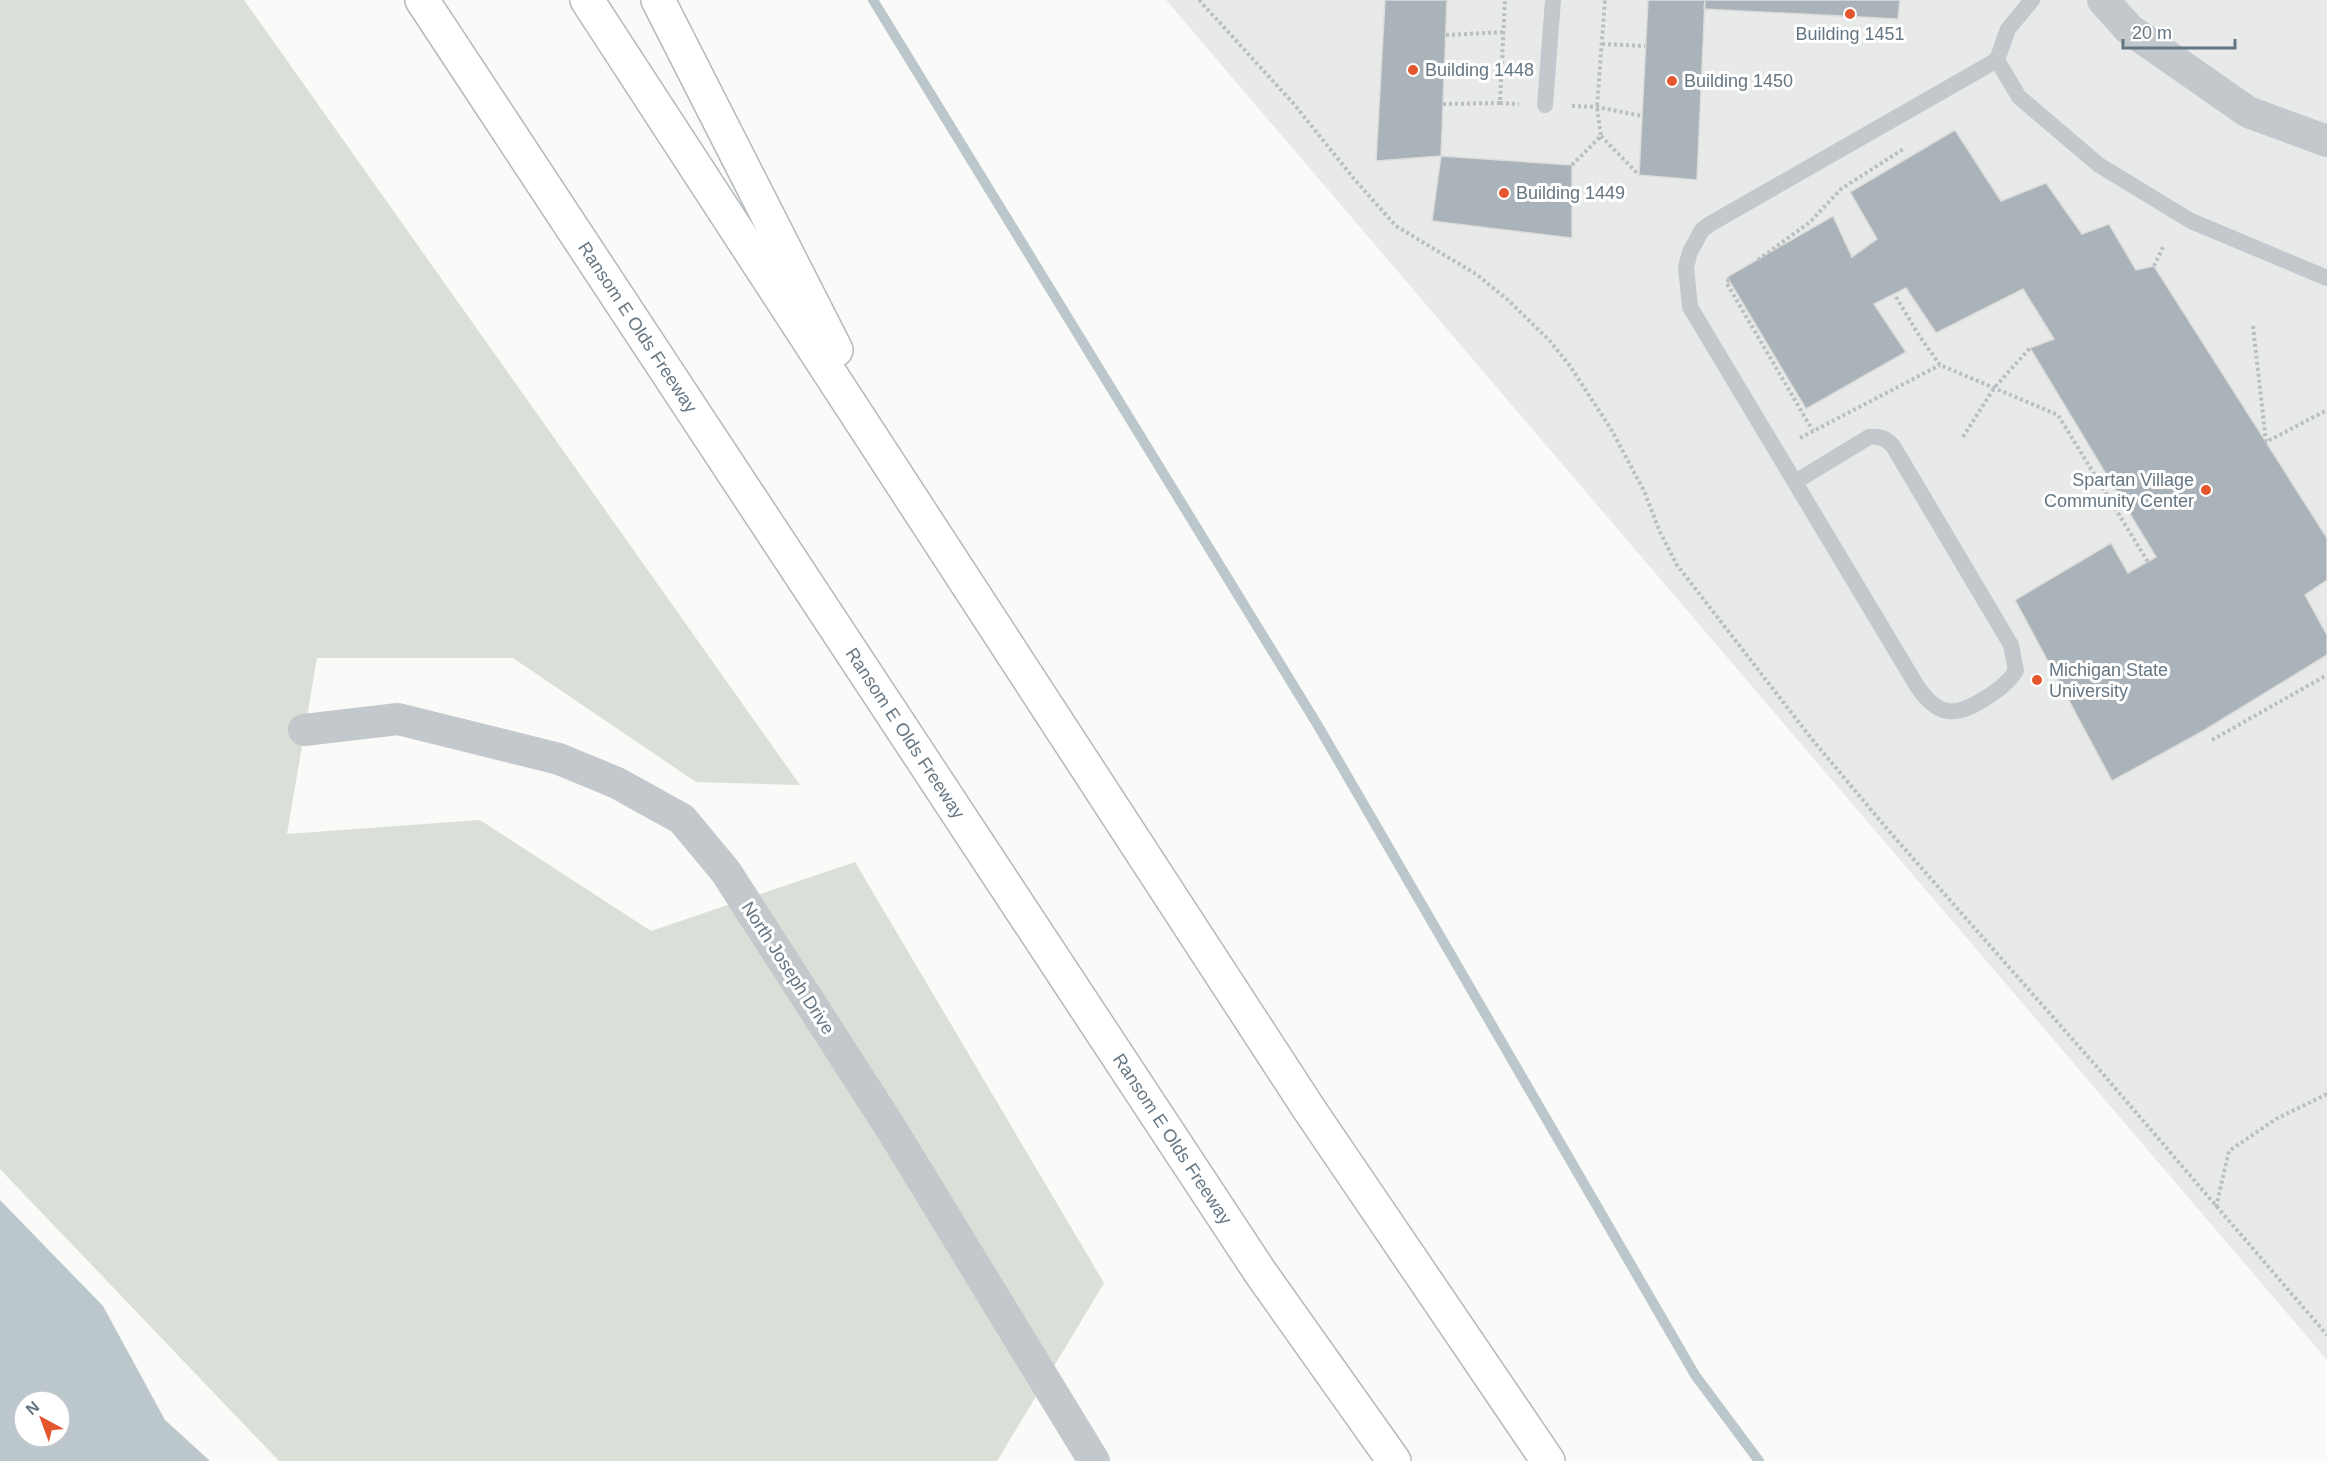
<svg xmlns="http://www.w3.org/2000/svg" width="2327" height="1461" font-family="Arial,sans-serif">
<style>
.built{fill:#e8e9e9}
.green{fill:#dadfd7}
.water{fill:#bbc7cb;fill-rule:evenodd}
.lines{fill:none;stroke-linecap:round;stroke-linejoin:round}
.stream{stroke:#bbc7cb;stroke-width:10}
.building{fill:#aab3b9;stroke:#dcdcda;stroke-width:1.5}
.motorway-casing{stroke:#b4b9bd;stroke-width:36}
.path{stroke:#bbbfc2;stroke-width:4;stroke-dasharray:3 3;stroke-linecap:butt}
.service{stroke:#c3c8cc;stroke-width:16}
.minor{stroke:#c3c8cc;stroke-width:32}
.motorway{stroke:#fff;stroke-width:33}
.poi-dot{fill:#e4572e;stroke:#fff;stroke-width:2}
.labels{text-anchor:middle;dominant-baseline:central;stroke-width:6;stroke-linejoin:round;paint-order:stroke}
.poi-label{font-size:18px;fill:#657683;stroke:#fff;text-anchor:start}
.street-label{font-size:18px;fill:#657683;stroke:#fff}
</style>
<rect width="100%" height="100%" fill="#fafaf8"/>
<path class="built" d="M1166,0H2327V1360Z"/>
<path class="green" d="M0,0H244L800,785L696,782L513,658H317L287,834L480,820L651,931L855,862L1104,1283L997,1461H279L0,1169Z"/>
<path class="water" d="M0,1200L103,1306L165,1420L210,1461H0ZM24,1401H60V1437H24Z"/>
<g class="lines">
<path class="stream" d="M873,0L1317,724L1695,1375L1759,1461"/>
</g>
<path class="building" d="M1385,0H1447L1441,156L1376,161Z
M1648,0H1705L1697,180L1639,175Z
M1705,0H1900L1898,19L1704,9Z
M1955,130L2001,201L2046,183L2082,234L2109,224L2136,270L2154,266L2327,538V580L2305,595L2327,635V655L2203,731L2112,781L2015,600L2111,543L2128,573L2156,557L2030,348L2054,339L2023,289L1936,333L1906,288L1874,304L1906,352L1806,409L1727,277L1833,216L1852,257L1877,239L1850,192Z
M1441,156L1572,165V238L1432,221Z"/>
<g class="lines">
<defs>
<g id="motorway">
<path id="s1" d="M422,0L1260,1272L1394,1461"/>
<path d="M587,0L1309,1109L1548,1461"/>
<path d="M658,0L836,350"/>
</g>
</defs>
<use href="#motorway" class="motorway-casing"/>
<path class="path" d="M1199,0L1293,103L1355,180L1396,226L1476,274L1508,300L1549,340L1570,366L1611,429L1644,491L1660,532L1677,565L1811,738L1888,830L2097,1067L2327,1335
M1446,35L1503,32
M1602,44L1645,46
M1500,103L1519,104
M1443,104L1500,103L1505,0
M1572,106L1597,107L1642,116
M1601,136L1639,175
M1572,165L1601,136L1597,107L1605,0
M1758,260L1810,222L1841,189L1905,148
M2154,266L2164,245
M1729,280L1726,282L1813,431
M1896,297L1920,337L1940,365L2058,415L2148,562
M2253,326L2266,442L2327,410
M1963,437L1994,388L2030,348
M1800,438L1940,365
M2212,740L2327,675
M2216,1207L2229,1151L2276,1119L2327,1094"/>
<path class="service" d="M2032,0L2008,29L1997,60L2019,97L2099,165L2191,221L2327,278
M1545,105L1553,0
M1795,482L1869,437C1880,436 1886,438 1893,446L2011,645L2016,671C2007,684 1997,691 1984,699C1955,718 1937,716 1917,686L1690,307L1686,267L1690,252L1702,230L1710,224L1997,60"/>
<path class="minor" d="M2103,0L2129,29L2248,112L2327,141
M304,730L398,719L559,759L617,783L682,819L726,872L892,1130L1094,1461"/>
<use href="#motorway" class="motorway"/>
</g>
<g class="poi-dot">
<circle cx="1850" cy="14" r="6"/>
<circle cx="1413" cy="70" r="6"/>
<circle cx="1672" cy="81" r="6"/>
<circle cx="1504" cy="193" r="6"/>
<circle cx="2206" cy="490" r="6"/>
<circle cx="2037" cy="680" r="6"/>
</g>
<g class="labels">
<g class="poi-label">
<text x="1850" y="34" text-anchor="middle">Building 1451</text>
<text x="1425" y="70">Building 1448</text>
<text x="1684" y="81">Building 1450</text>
<text x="1516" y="193">Building 1449</text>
<text x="2194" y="480" text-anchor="end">Spartan Village<tspan x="2194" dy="21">Community Center</tspan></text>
<text x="2049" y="670">Michigan State<tspan x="2049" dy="21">University</tspan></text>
</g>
<g class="street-label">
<text stroke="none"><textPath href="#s1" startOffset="392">Ransom E Olds Freeway</textPath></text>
<text stroke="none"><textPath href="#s1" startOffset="878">Ransom E Olds Freeway</textPath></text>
<text transform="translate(788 968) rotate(57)">North Joseph Drive</text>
<text stroke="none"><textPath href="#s1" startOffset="1364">Ransom E Olds Freeway</textPath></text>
</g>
</g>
<g transform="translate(42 1419) rotate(319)"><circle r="28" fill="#ffffff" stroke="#c1c8cd" stroke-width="1.5"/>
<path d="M0-4.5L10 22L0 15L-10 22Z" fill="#e4572e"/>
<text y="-9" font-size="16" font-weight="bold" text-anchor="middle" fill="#657683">N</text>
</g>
<path d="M2123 39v9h112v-9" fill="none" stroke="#657683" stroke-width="3"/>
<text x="2132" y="39" font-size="18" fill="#657683" stroke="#ffffff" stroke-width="4.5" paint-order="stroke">20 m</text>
</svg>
